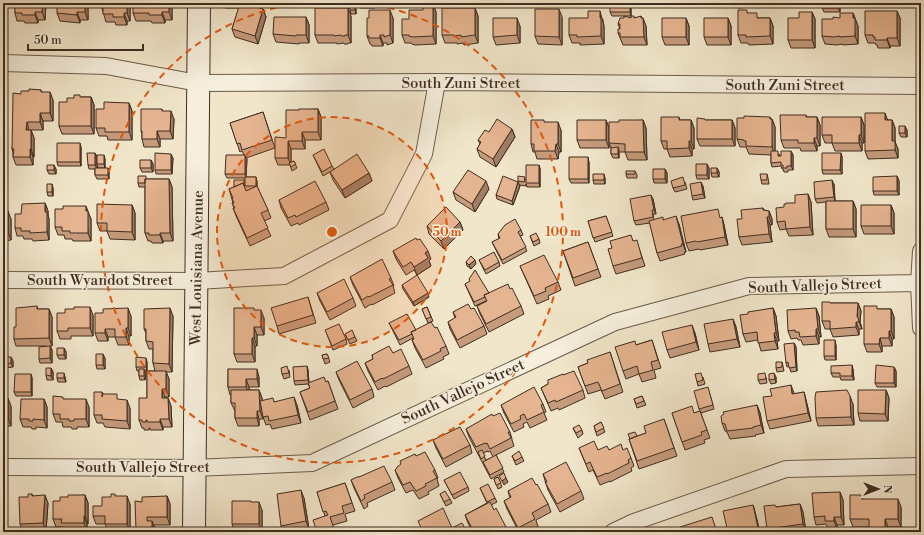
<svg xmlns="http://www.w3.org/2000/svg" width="924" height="535" font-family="'Libre Bodoni',serif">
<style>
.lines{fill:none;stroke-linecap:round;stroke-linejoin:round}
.street-casing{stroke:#6c5b4b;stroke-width:18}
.secondary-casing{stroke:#402d21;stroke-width:24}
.street{stroke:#f6efdd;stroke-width:16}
.secondary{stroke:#f6efdd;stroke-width:22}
.wall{fill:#c59b7c;stroke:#402d21;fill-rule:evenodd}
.shaded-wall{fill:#a07e65;stroke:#402d21}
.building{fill:#e5b490;stroke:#402d21}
.ring{fill:none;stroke:#e0570d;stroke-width:2;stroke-dasharray:7 5}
.labels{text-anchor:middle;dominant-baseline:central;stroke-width:3;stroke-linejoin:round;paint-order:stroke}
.street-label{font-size:15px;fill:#402d21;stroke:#f6efdd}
.centre{fill:#e0570d;stroke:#f6efdd;stroke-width:2}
.ring-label{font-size:12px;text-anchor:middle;font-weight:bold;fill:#e0570d;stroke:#f6efdd;stroke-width:3;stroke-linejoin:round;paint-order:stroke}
</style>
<rect width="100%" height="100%" fill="#f1e6ca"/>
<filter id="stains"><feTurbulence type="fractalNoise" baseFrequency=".005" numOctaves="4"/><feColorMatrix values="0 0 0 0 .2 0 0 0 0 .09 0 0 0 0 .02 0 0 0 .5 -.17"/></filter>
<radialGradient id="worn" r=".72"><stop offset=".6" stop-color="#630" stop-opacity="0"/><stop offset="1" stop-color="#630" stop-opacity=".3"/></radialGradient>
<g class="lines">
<defs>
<path id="street" d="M3,63L106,66L198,83L437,82L921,86
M921,251L919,283L921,328
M3,280L197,281L284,276L390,220L424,154L437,82
M3,467L194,468L312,463L615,322L749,286L919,283
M613,532L634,522L786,469L921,466"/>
<path id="secondary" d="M194,532L199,3"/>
</defs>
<use href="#street" class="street-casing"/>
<use href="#secondary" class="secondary-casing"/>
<use href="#street" class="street"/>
<use href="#secondary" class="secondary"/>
</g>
<path class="wall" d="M15,3H46L45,20H38V23H25L24,21H17L15,13Z
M88,3V20H80V23L60,21L57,13Z
M130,3V21H127V25H116L115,22H106L101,5Z
M172,3V20H165V23H152L151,21H136L133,13Z
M244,3L263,9L266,17L258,44L235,37L232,29L239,8H225L223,4Z
M316,3H328V7L327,8L351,16V43H348V44H344V43L337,44V43H318L315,35L318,8V7Z
M358,3H375V8H360Z
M631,3V16H612L610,12Z
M737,3H752V7L738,8Z
M840,3V12H824L822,8Z
M433,4L436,12V44L415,45L412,44L411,43H405L402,35L423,10Z
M475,8L478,16V43L464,45L463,43L457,44V43H445L442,35Z
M356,9V14H351L350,10Z
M897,11L900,18V46H890V48H878L877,45H876L875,43H868L865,35Z
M812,12L815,19V48H791L788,40L799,18Z
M748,13L759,18H770L773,26V44L749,45L748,43H741L738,35Z
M853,13L858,26V44L843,45V44L837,45L825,44L822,36L840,18Z
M306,17L309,25V43H299V44L276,42L273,34Z
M562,17V45L538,44L535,36Z
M393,18V43L387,45V43H383V46H372L371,44H370L367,36Z
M631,18H642L646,26L647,45H623L618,33L620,29L618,24Z
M686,18L689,26V45H665L662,37Z
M728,18L731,26V45H707L704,37Z
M603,19V21L604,26V44L580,45V43H572L569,35Z
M520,26V43L496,45L493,37Z
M41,90L42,92L53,100V121H43V130H31L34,138V157H33V165H16L13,157V153L12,149L21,94L29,91Z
M80,97H91L94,105V134H62L59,126L67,102L74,98Z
M129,103L132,111V140H108L107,136H99L96,128L104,109Z
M162,109V111L174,119L173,139H160V147H144L142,139V134L141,131Z
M318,109L321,117V140H305V149H291V162L294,161L297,168L292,171L290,165H278L275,158L286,138L299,110Z
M263,112L275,148L246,158L247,159L246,177H256L257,182V186L268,210L271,218L264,221L271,236L250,246L236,216L233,208H234L232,203H233L229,189L245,182V178H227L225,174L244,155L242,151L240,152L230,123Z
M806,115L807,117H817L820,125V146H817V151H801L800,148H784L781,140Z
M679,117L680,120H691L694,128V149H692V156L670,157L667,149H664L661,141Z
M861,117L864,125V143H862V151H835L832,143H825L822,135Z
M771,119H772L775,127V151L780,155V156L791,151L793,155V170H788V172H784L783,169H782L781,166L772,167L771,163V155L749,154L746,147H740L737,139Z
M606,120L609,128V148H580L577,140Z
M643,120L646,128L647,160H628L625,152H619V158H613L611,154V148L609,143L619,122Z
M706,120H732L735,128V146H700L697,139Z
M887,120H892L895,128V142L898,149V158L868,159L865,151Z
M545,122L561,130V152H559L558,159H537L535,152H533L531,144Z
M512,129L515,137L496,167L480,157L477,149L480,144L478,140L489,132Z
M907,130V137H901L899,133Z
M81,147V166H58L57,162Z
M95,153L97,157L105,159V168H98L97,165V168L109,172V179H97L95,175V169H89L88,165Z
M841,153L842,157V174H823L822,170Z
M313,155L332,166L334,169L369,173L372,181L345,198L333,180L330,172L323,176Z
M173,158L172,174H156L155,170Z
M151,160L153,164V172H142L140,168Z
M589,162V183H571L569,179Z
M707,164L709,168V179H697L696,175Z
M539,165L540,169V187H527L526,184V186L519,185L520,186L513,205L497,199L496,195L518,182V181L526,179Z
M717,168L719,172V177H712L711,173Z
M56,169V174H49L47,170Z
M665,169L667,173V183H654L653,179Z
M635,171L637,175V178H627L626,174Z
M767,174L768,178L769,184H762L761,180Z
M897,176L899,181V195H874L873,191Z
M605,178V184H594L593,180Z
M147,179H169L172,187L173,241H163V243H152L151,241H148L145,233V187H139L138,183Z
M685,182L687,189L675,192L673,188Z
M834,184L835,201H853L856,209V237H829L826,229V202L817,203L815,199Z
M703,186L705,198L693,200L692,196Z
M53,188V196H48L47,192Z
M489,189L475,212L456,200L453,192Z
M808,194L811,202L813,235L789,236L786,229L780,230L777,222L784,207L795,203Z
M653,199L656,214H653L654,220H664L679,224L686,252H684L685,254L660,261L657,253L650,223L636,225L634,221Z
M279,200L326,202L329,210L299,225L298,223L291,226L281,208Z
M45,203L48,211V215L49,219V240L33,241L32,239H24L23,236H17L15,228L21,214Z
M132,205L135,213V240L110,239L107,231H100L97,223Z
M891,205L894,213V234H864L861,226Z
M3,206L5,211L11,219V240L3,241Z
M763,208L764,210L769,211L772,219V225H770L772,242L742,245L739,237L742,219Z
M87,211L91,219V241H73L72,239H65L64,235H58L55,227Z
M606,216L613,236L595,242L588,221Z
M722,217L724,225L728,245L700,250L699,249L689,251L686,243Z
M460,222L463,230L444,249L429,234L427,226Z
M521,230L523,235L520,236L527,251L503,264L492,242L499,239L498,234Z
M530,236L539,239L540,243L534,246Z
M633,241L639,248L645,266L616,274L613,266Z
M588,242L601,277L575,286L563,251Z
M393,251L431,259L429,261L431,266L417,275L414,270L406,275L396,259Z
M479,260L499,262L500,266L486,274Z
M466,262L476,264L471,269L467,266Z
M520,266L558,282L561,290L548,296L549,299L537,304Z
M350,277L391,278L394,286H393L395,293L372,305L371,304L365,308L353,285Z
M465,284L489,293L510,289L521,306L524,314L489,332L480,314L477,306L486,301L475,306Z
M402,285L429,297L414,306L403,289Z
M317,293L353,298L356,306L330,320L320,301Z
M308,297L316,323L279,334L277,326Z
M831,303H858L861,311L860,322L861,325L862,329H859V335L833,337L830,329H825L822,321Z
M37,306L38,309H49L52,317V346H50L52,350V363H40L39,359L46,346H16L14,339L16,327Z
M427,307L433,321L428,323L422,309Z
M3,308H4L7,316V336H5V343H3Z
M773,308L776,316L779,341H777L778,349L761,351L758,340L746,342L743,334L748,314Z
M816,308L819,316L821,337H819V344L803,345L801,340H798L797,338L791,339L788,331Z
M471,309L484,326L487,334L460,348L450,329L448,322L455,318L453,312Z
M878,309H891L894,317V339H892V346H882V352H867L864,344Z
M255,310L264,318V335H257V346H255V362H237L234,354Z
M93,315V336H71V339H60L57,331Z
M131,316V336H129V345H118L115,337H108V341H98L95,333Z
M173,316L172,372H166L169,379V397H165V398H168L171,406L172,427H163V430H150V428H149V430H144V428H142L139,420L147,398V371H145V380H140L139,376V371H137L136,367L147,362V371H155L153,363V349H149L146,341V333L144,329Z
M733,319L736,327L740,347L710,352L708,344Z
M389,323L416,330L446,346L449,354L443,357L444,359L426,368L415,348L412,340L413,339V338L400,345Z
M695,333L699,350L670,358L667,350Z
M327,334L346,339L347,344L333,350Z
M345,334L355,337L357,341L350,344Z
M652,340L661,368L654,370L656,378L642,382L639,374L626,379L623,371L636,345Z
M794,343L796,347L797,371L791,372L789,366L787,367L786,363Z
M836,345V360H825L824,356Z
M64,348L66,352V359H59L57,355Z
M610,352L623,392L605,399L601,390L588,394L578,367L588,363Z
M393,353L409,366L412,374L386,387L385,386L378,390L368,371L365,363L373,359L372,355Z
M327,354L330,362L325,364L322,355Z
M11,357L13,361V367L5,368L4,364Z
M105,358V369H97L96,365Z
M782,362L783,366L784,371L777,372L776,368Z
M307,366L308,370L309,383L326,382L328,381L338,409L310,420L300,392L310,388L308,384L295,385L294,381Z
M894,367L896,371V387H877L875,383Z
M51,368L53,372V380H47L46,375Z
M228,369L259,377V387H249V390H259L262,398V401L275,402L297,405L301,423L272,429L270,424L266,425L263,417L262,413L263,419H259V426H238L235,418V411L231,403V395H230L228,387Z
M853,369L854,380H841L840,377H833L831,373Z
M289,370L290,377L284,379L282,374Z
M336,372L372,389L374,397L353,408L339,380Z
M31,374L32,378V396H16L14,392Z
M563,375L583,390L585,398L559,410L558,408L551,411L541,388Z
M65,377L66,382H58L57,378Z
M703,377L705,384L698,386L697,382Z
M766,377L767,383L760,384L758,380Z
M776,377V383L771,384L769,380Z
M886,390L889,398L888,421H860L858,413Z
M709,391L714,409L701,413L699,409Z
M102,392L103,394L130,408V429L105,427L103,423H97L94,415Z
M804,392L806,400L811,421L770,429L767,421L794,394Z
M642,396L646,405L637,408L634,399Z
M3,398L11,406V426H3Z
M44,399L47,407V428L36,427V429H32L31,427H23L20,419Z
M64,399L89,407V427H77V429H72L71,427H63L62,422H56L53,414Z
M543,404L546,412L544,413L547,420L530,428L527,422L523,424L524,427L514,432L504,413L501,405Z
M853,404L854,425L818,426L816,418Z
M757,405L760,413L764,433L755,435L756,436L730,439L727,432L725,431L722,423Z
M700,411L710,438L704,440L705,443L685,450L672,413H695Z
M493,416L510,432L512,439V440L514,446L496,455L504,472L491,479L469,437L466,429ZM488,451V452L490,451L493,457L486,460L483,453Z
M664,419L677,456L639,469L629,439L646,433Z
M601,422L605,432L597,436L594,426Z
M573,428L582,430L583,434L578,438Z
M433,440L470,445L472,453L446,467L436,448Z
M579,448L598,450H623L631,458L634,466L631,468L632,471L610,482V481L600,485L593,470L589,472Z
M416,456L435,470L438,478L437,479L439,486L428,492L429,494L419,499L413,490L406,493L398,478L395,470Z
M512,456L522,457L524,461L516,465Z
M543,474L581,491L584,499L560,512L548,490Z
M359,477L392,482L395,490L367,503L368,506L364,509L354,488L351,480Z
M498,477L502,487L498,489L494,479Z
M444,480L468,487L469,491L454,499Z
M345,483L355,511L345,514L347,521L333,525L325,516L317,492Z
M536,485L548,504L551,512L536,520L538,527L529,532H519L507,509L504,501L510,498L508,491Z
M480,488L495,498L497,502L491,505L494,510L507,529L508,532H473L468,523L465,515L487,503Z
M840,492L843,500L844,525H837V529H828L826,524L816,525L814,517Z
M32,494L33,496L48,503L46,531H23L20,524L28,497Z
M440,494L450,499L452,503L446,506Z
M85,495L88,503V524H87V531H64L63,527H56L53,519L60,501L68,497Z
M116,496L130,504V531H108L105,524H96L93,516L102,506L111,497Z
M167,496L170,504V525H154L155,529V532H136V530L142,502Z
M304,498L309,529L293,532H282H284L281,526Z
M862,499L901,507V527H888V532H870L869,527H853L850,519Z
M800,504L803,512L806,532H768L767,529L776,507Z
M753,505L755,512L760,532H728Z
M262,510V532H235L232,524Z"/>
<path class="shaded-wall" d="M3,3H4V20L3,18Z
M43,3H46L45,20L42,12Z
M85,3H88V20L85,12Z
M127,3H130V21L127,13Z
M169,3H172V20L169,12Z
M630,3H631V16L630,12Z
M838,3H840V12L838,8Z
M433,4L436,12V44L433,36Z
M355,5L356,9V14L355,10Z
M348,8L351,16V43L348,35Z
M475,8L478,16V43L475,35Z
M263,9L266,17L258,44L255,36Z
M559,9L562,17V45L559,37Z
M390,10L393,18V43L390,35Z
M600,11L604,26V44L601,36Z
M897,11L900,18V46L897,38Z
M35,12L38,20V23L35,15Z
M77,12L80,20V23L77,15Z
M162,12L165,20V23L162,15Z
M812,12L815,19V48L812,40Z
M124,13L127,21V25L124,17Z
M853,13L858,26V44L855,36Z
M641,16L644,22L643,18L646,26L647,45L644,37Z
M306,17L309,25V43L306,35Z
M517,18L520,26V43L517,35Z
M686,18L689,26V45L686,37Z
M728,18L731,26V45L728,37Z
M770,18L773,26V44L770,36Z
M380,35L383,43V46L380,38Z
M887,38L890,46V48L887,40Z
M50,92L53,100V121L50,113Z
M91,97L94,105V134L91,126Z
M129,103L132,111V140L129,132Z
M318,109L321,117V140L318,132Z
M171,111L174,119L173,139L170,131Z
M40,113L43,121V130L40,122Z
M885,113L888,121L885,120Z
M770,117L772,122V119L775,127V155L772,147Z
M817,117L820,125V146L817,138Z
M861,117L864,125V143L861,135Z
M606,120L609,128V148L606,140Z
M643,120L646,128L647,160L644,152Z
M691,120L694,128V149L691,141Z
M732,120L735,128V146L732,139Z
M892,120L895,128V142L898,149V158L892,141Z
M27,122L29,130H26Z
M558,122L561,130V152L558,144Z
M905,126L907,130V137L905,133Z
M512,129L515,137L496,167L493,159Z
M31,130L34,138V157L31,149Z
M157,131L160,139V147L157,139Z
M302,132L305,140V149L302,141Z
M859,135L862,143V151L859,143Z
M814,138L817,146V151L814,143Z
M288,141L291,149V165L288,158Z
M689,141L692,149V156L689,148Z
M80,143L81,147V166L80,162Z
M556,144L559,152L558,159L555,151Z
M618,147L619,151V158L618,154Z
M30,149L33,157V165L30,157Z
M791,151L793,155V170L791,166Z
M95,153L97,157V169L95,165Z
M841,153L842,157V174L840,170Z
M171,154L173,158L172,174L171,170Z
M104,155L105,159V168L104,164Z
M245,155L247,159L246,178L245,174Z
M588,157L589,162V183L588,179Z
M151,160L153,164V172L151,168Z
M707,164L709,168V179L707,175Z
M54,165L56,169V174L54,170Z
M539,165L540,169V187L539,183Z
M108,168L109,172V179L108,175Z
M717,168L719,172V177L717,173Z
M665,169L667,173V183L665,179Z
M369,173L372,181L345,198L342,190Z
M604,174L605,178V184L604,180Z
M897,176L899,181V195L897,191Z
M256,177L257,182V190L256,186Z
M169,179L172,187L173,241L170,233Z
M832,180L834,184L835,201L834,197Z
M486,181L489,189L475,212L472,204Z
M518,182L520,186L513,205L512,201Z
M701,182L703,186L705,198L703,194Z
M52,184L53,188V196L52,192Z
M808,194L811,202L813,235L810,227Z
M651,195L653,199L656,214L654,210Z
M853,201L856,209V237L853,229Z
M45,203L48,211V215L49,219V240L47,232Z
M132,205L135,213V240L132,232Z
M891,205L894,213V234L891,226Z
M86,206L91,219V241L88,233Z
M8,211L11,219V240L8,232Z
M769,211L772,219V225L769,217Z
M676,216L679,224L686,252L683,244Z
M722,217L724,225L728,245L725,237Z
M767,217L770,225L772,242L769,234Z
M460,222L463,230L444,249L441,241Z
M160,233L163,241V243L160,235Z
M428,251L431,259L429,261L431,266L417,275L414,267L425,253Z
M475,260L476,264L471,269L469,265Z
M428,293L429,297L414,306L413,302Z
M858,303L861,311L860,322L861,325L862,329L857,317Z
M90,307L93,315V336L90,328Z
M4,308L7,316V336L4,328Z
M128,308L131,316V336L128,328Z
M170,308L173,316L172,372L169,364Z
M773,308L776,316L779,341L776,333Z
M816,308L819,316L821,337L818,329Z
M49,309L52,317V346L49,338Z
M891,309L894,317V339L891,331Z
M261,310L264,318V335L261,327Z
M733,319L736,327L740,347L737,339Z
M856,322L859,329V335L856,327Z
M692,325L695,333L699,350L696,342Z
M254,327L257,335V346L254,338Z
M126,328L129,336V345L126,337Z
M105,329L108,337V341L105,333Z
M816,329L819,337V344L816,336Z
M889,331L892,339V346L889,338Z
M3,332L5,336V343L3,338Z
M774,333L777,341L778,349L775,341Z
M252,338L255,346V362L252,354Z
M880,338L882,346V352L879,344Z
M835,340L836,345V360L835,356Z
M794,343L796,347L797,371L796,367Z
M50,346L52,350V363L50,358Z
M64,348L66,352V359L64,355Z
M103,354L105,358V369L103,365Z
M11,357L13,361V367L11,363Z
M146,358L147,362V371L146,367Z
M852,365L853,369L854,380L852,376Z
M307,366L308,370L309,384L308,380Z
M894,367L896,371V387L894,383Z
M51,368L53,372V380L51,376Z
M144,369L146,373L145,380L144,376Z
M257,369L259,377V387L257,379Z
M166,371L169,379V397L166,389Z
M64,373L65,377L66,382L64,378Z
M774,373L776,377V383L775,379Z
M31,374L32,378V396L31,392Z
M246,379L249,387V395L246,387Z
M791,385L794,393L795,402L792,394Z
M162,389L165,397V406L162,398Z
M259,390L262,398L263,419L260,411Z
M886,390L889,398L888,421L885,414Z
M804,392L806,400L811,421L808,413Z
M850,396L853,404L854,425L851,417Z
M294,397L297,405L301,423L298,415Z
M8,398L11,406V426L8,418Z
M168,398L171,406L172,427L169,419Z
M44,399L47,407V428L44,420Z
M86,399L89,407V427L86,419Z
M127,400L130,408V429L127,421Z
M757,405L760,413L764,433L761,425Z
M257,411L259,419V426L257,418Z
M160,419L163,427V430L160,422Z
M506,478L508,482L504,485L502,481Z
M301,490L304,498L309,529L306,521Z
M840,492L843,500L844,525L841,517Z
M3,495L6,503L4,531L3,528Z
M45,495L48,503L46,531L43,523Z
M85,495L88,503V524L85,516Z
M127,496L130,504V531L127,524Z
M167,496L170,504V525L167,517Z
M898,499L901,507V527L898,519Z
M259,502L262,510V532L259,524Z
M800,504L803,512L806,532L803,524Z
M753,505L755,512L760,532L758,528Z
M84,516L87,524V531L84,523Z
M834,517L837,525V529L834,521Z
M885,519L888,527V532H886L885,529Z
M152,521L155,529V532H154L152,529Z"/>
<path class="building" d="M15,3H43L42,12H35V15H22V13H15Z
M57,3H85V12H77V15L57,13Z
M101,3H127V13H124V17H113V14H103V5H101Z
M133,3H169V12H162V15H149V13H133Z
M223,3H240V4H223Z
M240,3H244L263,9L255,36L232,29Z
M316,3H327H325V5H318V3Z
M358,3H373V4H358Z
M610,3H630V12H610Z
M737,3H751L737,4Z
M822,3H838V8H822Z
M423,4H433V36L412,37L409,36V35H402V19H409V10H423Z
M349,5H355V10H350Z
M315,8H348V35H345V36H341V35L334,36V35H315Z
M442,8H475V35L461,37V35L454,36V35H442Z
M535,9H559V37L535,36Z
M369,10H390V35L384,37V35H380V38H369V36H367V18H369Z
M738,10H747V13H757V18H770V36L746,37V35H738Z
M588,11H600V18H601V36L577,37V35H569V18H588Z
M865,11H897V38H887V40H875V37H873V35H865Z
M799,12H812V40H788V18H799Z
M840,13H853V18H855V36L840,37V36L834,37L822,36V19H833V17L840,18Z
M624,16L631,18V16H634V18L641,16V18H643L644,37H620V33H618V29H620V24H618L620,18H624Z
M274,17H306V35H296V36L273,34Z
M493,18H517V35L493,37Z
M662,18H686V37H662Z
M704,18H728V37H704Z
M29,89L41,90V92H50V113H40V122H27L26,130H31V149H30V157H13L14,149H12L13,93L21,94V91H29Z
M74,95H80V97H91V126H59V102H67V98H74Z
M104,102L129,103V132H105V128H96V109H104Z
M141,109H162V111H171L170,131H157V139H142V131H141Z
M299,109H318V132H302V141H288V158H275V137L286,138V110H299Z
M263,112L272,140L242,150L240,143L237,144L230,123Z
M865,113H885V120H892V141H895V150L865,151Z
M780,115H806V117H817V138H814V143H798V140H781Z
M744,116L770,117V119H772V147L746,146V141H744V140L737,139V118H744Z
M661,117H679V120H691V141H689V148L667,149V141H661Z
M822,117H861V135H859V143H832V135H822Z
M697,118L705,119V120H732V139H697Z
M497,119L512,129L493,159L477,149L481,142L478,140L485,130L489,132Z
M531,120H544V122H558V144H556L555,151H534V144H531Z
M577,120H606V140H577Z
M619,120H643L644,152H625V144L609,143V122H619Z
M899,126H905V133H899Z
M57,143H80V162H57Z
M618,147V154H611V148Z
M324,149L332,166L322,172L313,155Z
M771,151H778V156H781V151H791V166H787V168H783V165H781V162L771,163Z
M87,153H95V165H88Z
M155,153L171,154V170H155Z
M822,153H841L840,170H822Z
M357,154L369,173L342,190L330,172Z
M97,155H104V164H97Z
M226,155H245V174H225Z
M569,157H588V179H569Z
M140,160H151V168H140Z
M294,161L296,164L291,167L289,163Z
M696,164H707V175H696Z
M47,165H54V170H47Z
M526,165H539V183H526Z
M95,168H108V175H95Z
M711,168H717V173H711Z
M653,169H665V179H653Z
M468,170L486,181L472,204L453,192Z
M626,171H635V174H626Z
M593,174H604V180H593Z
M760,174H767V180H761Z
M138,176H146V179H145V183H138Z
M503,176L518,182L512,201L496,195Z
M518,176L525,177L524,182L518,181Z
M897,176V191H873V177Z
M245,177H256V186H245Z
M683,177L685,185L673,188L671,181Z
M145,179H169L170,233H160V235H149V233H145Z
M234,180H244V186L243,183L234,187Z
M832,180L834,197L815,199L814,182Z
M315,181L326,202L296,217L295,215L288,218L279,200Z
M701,182L703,194L692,196L690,184Z
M243,183L246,191L257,186L268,210L261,213L268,228L247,238L233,208H235L232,203H234L232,198H233L229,189Z
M47,184H52V192H47Z
M808,194L810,227L786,229L785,221L777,222L776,208L784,207V204H786V203H795V195Z
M651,195L654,210H652L653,217L634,221L630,199Z
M826,201H853V229H826Z
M45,203V212H47V232L30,233V231H21V228H15V214H21L22,204Z
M97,204L132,205V232L107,231V223H97Z
M861,205H891V226H861Z
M63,206H86V211H88V233H70V231H62V227H55V209H63Z
M446,207L460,222L441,241L427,226Z
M763,208V210L769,211V217H767L769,234L739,237L737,219H742L741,210Z
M718,209L720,218L722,217L725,237L697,242L696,241L686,243L681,216Z
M3,211H8V232L3,233Z
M606,216L612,232L593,238L588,221Z
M676,216L683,244H681L682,246L657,253L649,221L663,217V220Z
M515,219L521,230L518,232L526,247L502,260L492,242L500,238L498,234L505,225Z
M536,233L539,239L533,242L530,236Z
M631,235L633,241L637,240L642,258L613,266L608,249L612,248L610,241Z
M416,238L417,240L420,239L428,251L425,253L428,258L414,267L411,262L403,267L393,251Z
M588,242L598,269L573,278L563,251Z
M494,252L499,262L485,270L479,260Z
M544,255L558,282L545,288L546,291L534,296L520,266Z
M471,256L475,260L469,265L466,262Z
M382,259L391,278L389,279L393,285L369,297L368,296L362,300L350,277Z
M475,270L489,293L484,295L485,297L474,302L465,284L470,281L469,279Z
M417,275L428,293L413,302L402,285Z
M344,279L353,298L327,312L317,293Z
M508,284L510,289L512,288L521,306L486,324L477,306L487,301L484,295Z
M308,297L313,315L277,326L271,308Z
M822,302H830V303H858L857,317H858L859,322H856V327L830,329V321H822Z
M468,304L471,309L474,308L484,326L457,340L448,322L456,317L453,312Z
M37,306V309H49V338L14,339V327H16V308Z
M864,306H877V309H891V331H889V338H880L879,344H864Z
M74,307H90V328H68V331H57V313H65V309H74Z
M427,307L431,317L426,319L422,309Z
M3,308H4V328H3Z
M128,308V328H126V337H115V329H105V333H95V313H103V309Z
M170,308L169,364L153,363V342L146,341V329H144V309Z
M234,308H254V310H261V327H254V338H252V354H234Z
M773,308L776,333H774L775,341L758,343L757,332L743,334L740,315L748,314V312Z
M816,308L818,329H816V336L800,337L799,332H795V330L788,331L787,310Z
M407,314L416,330L411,332L412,334L399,340L389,323Z
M733,319L737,339L708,344L704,324Z
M431,322L435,328L437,327L446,346L440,349L441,351L423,360L412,340L414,339L411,332Z
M339,324L346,339L332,346L325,330Z
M692,325L696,342L667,350L662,332Z
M352,330L355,337L348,340L345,334Z
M652,340L658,360L651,362L653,370L639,374L637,366L623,371L615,347L635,341L636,345Z
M824,340H835V356H824Z
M794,343L796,367L789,368L788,362L786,363L784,344Z
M50,346V358L39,359V347Z
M389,346L393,353L401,349L409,366L383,379L382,378L375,382L365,363L373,359L372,355Z
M57,348H64V355H57Z
M610,352L620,384L602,391L598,382L585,386L578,367L588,363L587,360Z
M96,354H103V365H96Z
M327,354L329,358L323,359L322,355Z
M4,357H11V363L4,364Z
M136,357L146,358V367H136Z
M357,361L372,389L350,400L336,372Z
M776,362H782V367L776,368Z
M852,365V376H840V373H831V366Z
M876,365L894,367V383H875Z
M287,366L289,373L282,374L281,368Z
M307,366L308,380L294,381L293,367Z
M46,368H51V376L46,375Z
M139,369H144V376H139Z
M228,369H257V379H246V387H228Z
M147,371H166V389H162V398H168L169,419H160V422H147V420H146V422H142V420H139V398H147Z
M574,371L583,390L556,402L555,400L548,403L541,388L548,384V380L563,374V375Z
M57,373H64V378H57Z
M701,373L703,380L697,382L695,374Z
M765,373L766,379L758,380V374Z
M774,373L775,379L769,380V374Z
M15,374H31V392H14Z
M324,377L326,382L328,381L335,401L308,412L300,392L310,388L308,383Z
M791,385L792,394L804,392L808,413L767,421L763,397L772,396L770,389Z
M534,387L543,404L541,405L544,412L527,420L524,414L520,416L521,419L511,424L501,405Z
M708,387L713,405L699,409L694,391Z
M231,390H259L260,411H257V418H235V403H231Z
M847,390L850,396L851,417L816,418L815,398L816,392Z
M858,390H886L885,414L858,413Z
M94,392H102V397L103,394H117V399L127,400V421L102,419V415H94Z
M53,396L63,397V399H86V419H74V421H69V419H60V414H53Z
M642,396L644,401L636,404L634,399Z
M294,397L298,415L269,421L268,416L263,417L260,401L273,398L274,402Z
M3,398H8V418H3Z
M21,399H44V420L33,419V421H29V419H20Z
M757,405L761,425L753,427V428L727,431L725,424L722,423L721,416L724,414L723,412Z
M692,406L694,413L700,411L707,430L701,432L702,435L682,442L672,413Z
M500,413L510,432H508L511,438L490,449L487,443L485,444V443L476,447L466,429L492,414L493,416Z
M664,419L674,448L637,461L629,439L646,433L644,426Z
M601,422L604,428L596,432L594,426Z
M579,425L582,430L576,433L573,428Z
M460,427L470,445L443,459L433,440Z
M635,432L637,436L630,439L628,434Z
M594,441L598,450L607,446L609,450L621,444L623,450L627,448L631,458L628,460L629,463L607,474V473L597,477L590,462L586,464L579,448Z
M482,450L485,456L481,459L478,452Z
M519,451L522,457L515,461L512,456Z
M425,452L435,470L433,471L437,478L425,484L426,486L416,491L410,482L403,485L395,470L397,468V467L401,464L400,461L415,454L416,456Z
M496,455L503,468L490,475L483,462Z
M566,462L581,491L557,504L545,482H547L543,474Z
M384,466L392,482L364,495L365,498L361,501L351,480L357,477H359Z
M460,472L468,487L452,495L444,480Z
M504,473L506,478L502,481L499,476Z
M498,477L501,483L496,485L494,479Z
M532,478L536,485L537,484L548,504L532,513L535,519L518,528L504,501L511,497L508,491Z
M345,483L352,503L342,506L344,513L330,517L335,532H317L313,520L328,515L326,511L323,512L317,492Z
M488,484L495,498L487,502L480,488Z
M301,490L306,521L281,526L277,494Z
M445,491L450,499L444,502L440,494Z
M840,492L841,517H834V521H825V516L814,517L812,493Z
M28,494H32V496L45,495L43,523L20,524L19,497H28Z
M111,494H115V496H127V524H105V516H93V506H102V497H111Z
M68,495H85V516H84V523H61L62,519H53V501H60V497H68Z
M850,495H861V499H898V519H885V529H869V519H850Z
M167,496V517H147V521H152V529L136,530L135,501L142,502V497Z
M232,501H251V502H259V524H232Z
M490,502L494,510L496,508L507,529L502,532H474L465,515Z
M800,504L803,524L767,529L764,506L775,505L776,507Z
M753,505L758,528L745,531V532H728L723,511Z
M443,508L452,528L444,532H423L418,521Z
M712,517L717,532H682L680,527Z
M462,523L467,532H444Z"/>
<circle cx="332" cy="232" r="115" fill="#e0570d" fill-opacity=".12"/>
<g class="ring">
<circle cx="332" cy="232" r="115"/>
<path d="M364 3A231 231 0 1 1 300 3"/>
</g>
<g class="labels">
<g class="street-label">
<text x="461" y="83">South Zuni Street</text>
<text x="785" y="85">South Zuni Street</text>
<text transform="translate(197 268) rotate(-89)">West Louisiana Avenue</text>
<text x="100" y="280">South Wyandot Street</text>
<text transform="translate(815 286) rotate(-2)">South Vallejo Street</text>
<text transform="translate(463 392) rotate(-25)">South Vallejo Street</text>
<text x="143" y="467">South Vallejo Street</text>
</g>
</g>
<circle cx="332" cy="232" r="6" class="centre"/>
<g class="ring-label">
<text x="447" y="236">50 m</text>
<text x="563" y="236">100 m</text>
</g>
<rect width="924" height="535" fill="none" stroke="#f1e6ca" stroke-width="16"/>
<rect x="4" y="4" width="916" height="527" fill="none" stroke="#402d21" stroke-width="2"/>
<rect x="8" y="8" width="908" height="519" fill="none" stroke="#402d21"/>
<g transform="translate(878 489) rotate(90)" stroke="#f6efdd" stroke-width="3" paint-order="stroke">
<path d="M0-3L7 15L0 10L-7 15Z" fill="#402d21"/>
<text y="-6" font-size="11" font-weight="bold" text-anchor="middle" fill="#402d21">N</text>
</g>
<path d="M28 44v6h115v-6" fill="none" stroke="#402d21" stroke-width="2"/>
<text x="34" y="44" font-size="12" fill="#402d21" stroke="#f6efdd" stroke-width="3" paint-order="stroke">50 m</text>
<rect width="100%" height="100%" filter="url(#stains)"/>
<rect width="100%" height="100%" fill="url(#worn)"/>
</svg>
